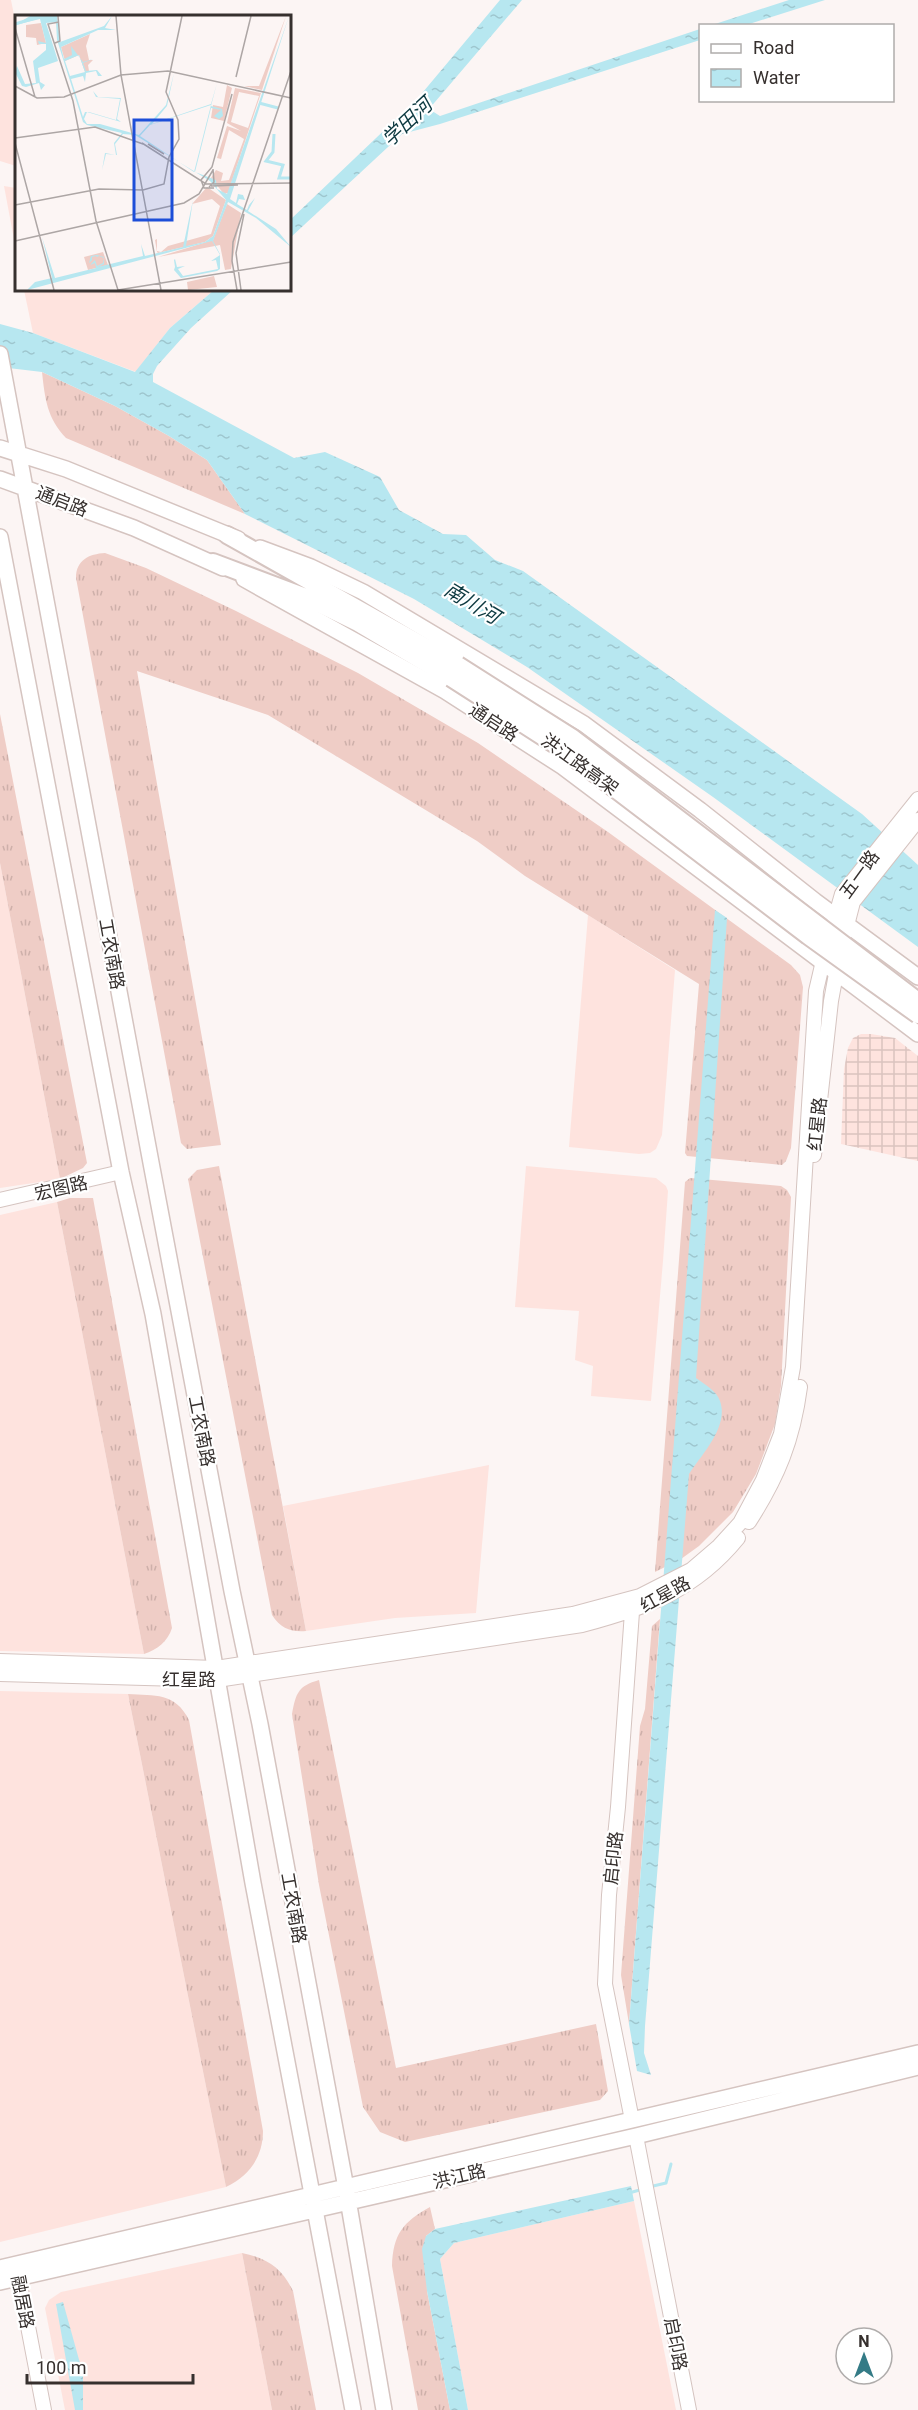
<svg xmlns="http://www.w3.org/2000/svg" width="918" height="2410" font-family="Roboto,'Noto Sans SC',sans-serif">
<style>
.built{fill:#fee3de}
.industrial{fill:url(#industrial-grid)}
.grass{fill:url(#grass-tufts)}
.water{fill:url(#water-ripples)}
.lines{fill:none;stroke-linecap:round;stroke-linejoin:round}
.stream{stroke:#b7e7f0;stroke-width:3}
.secondary-casing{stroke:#d5c4c0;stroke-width:16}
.primary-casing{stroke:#d5c4c0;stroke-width:18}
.highway-casing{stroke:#d5c4c0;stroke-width:20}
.secondary{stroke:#fff;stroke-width:14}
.primary{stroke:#fff;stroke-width:15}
.highway{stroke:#fff;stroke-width:16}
.highway-bridge-casing{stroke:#d5c4c0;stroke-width:20;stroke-linecap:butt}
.highway-bridge{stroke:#fff;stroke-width:16}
.labels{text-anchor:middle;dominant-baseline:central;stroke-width:4.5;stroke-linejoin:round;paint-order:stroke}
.street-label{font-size:18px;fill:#36302e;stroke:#fff}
.water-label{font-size:20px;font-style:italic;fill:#0c3940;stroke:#fff}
.inset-river{fill:none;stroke:#b7e7f0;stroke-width:3}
.inset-road{fill:none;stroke:#ada6a5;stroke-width:1.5}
.view{fill:#1d4ed8;fill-opacity:0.15;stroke:#1d4ed8;stroke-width:3}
.inset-edge{fill:none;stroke:#36302e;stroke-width:3}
</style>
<defs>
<pattern id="industrial-grid" width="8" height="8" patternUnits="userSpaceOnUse" patternTransform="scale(1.5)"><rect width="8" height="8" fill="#fee3de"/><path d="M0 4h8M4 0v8" fill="none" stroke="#dac3bf"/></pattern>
<pattern id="grass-tufts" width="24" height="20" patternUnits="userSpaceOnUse" patternTransform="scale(1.5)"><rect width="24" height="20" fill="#efcdc6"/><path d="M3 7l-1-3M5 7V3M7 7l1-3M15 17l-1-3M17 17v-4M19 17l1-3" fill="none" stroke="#ceb0aa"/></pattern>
<pattern id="water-ripples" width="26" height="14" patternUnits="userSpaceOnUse" patternTransform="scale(1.5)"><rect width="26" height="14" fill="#b7e7f0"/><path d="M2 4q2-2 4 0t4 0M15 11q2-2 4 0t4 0" fill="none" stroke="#9ec6ce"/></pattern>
</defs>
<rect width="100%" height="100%" fill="#fcf5f4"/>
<path class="built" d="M0,0H11L16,25V166L0,161Z
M4,186L16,188V250Z
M24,290H214L170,328L136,372L33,333Z
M0,863L60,1179L0,1188Z
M588,915L675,970L662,1135L656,1149L650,1153L639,1154L569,1147Z
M526,1166L656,1178L666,1186L668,1191L663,1261L651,1401L591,1396L593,1366L575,1360L579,1311L515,1307Z
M57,1202L144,1654L0,1651V1215Z
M489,1465L476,1613L395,1618L306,1631L283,1506Z
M0,1691L128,1694L226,2187L0,2242Z
M634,2201L676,2410H468L440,2259L454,2243Z
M242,2253L272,2410H65L45,2308L49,2300L61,2292Z"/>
<path class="industrial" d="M861,1034H871L895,1038L918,1056V1161L841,1144L844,1069L848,1048L853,1038Z"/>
<path class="grass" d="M42,372L115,406L169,436L207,460L245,514L66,438C47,418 45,399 42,372Z
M105,553L146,568L236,611L358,673L478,743L608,832L791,965L800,975L803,987L791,1148L786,1161L782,1165L687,1156L685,1153L699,984L525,876L477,841L268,715L137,671L221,1145L187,1149L181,1143L76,578C76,560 89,554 105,553Z
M0,714L87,1163L83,1168L60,1179L0,863Z
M219,1166L306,1631C291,1632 281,1629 272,1615L188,1179L197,1170Z
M690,1178L781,1186L787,1190L791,1197L781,1386L775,1424L756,1474L733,1512L699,1546L681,1559L655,1572L685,1182Z
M70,1198H93L172,1628C168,1641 157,1650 144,1654L57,1202Z
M660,1619L629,2024L621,1975L640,1726L645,1709L652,1626Z
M319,1680L396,2068L596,2024L608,2091L600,2100L405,2142L380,2132L363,2107L319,1885L292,1714C296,1693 298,1686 319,1680Z
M128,1694C155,1696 175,1692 189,1720L263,2131C263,2157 249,2176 226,2187Z
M430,2207L435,2229L426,2236L427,2291L450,2410H418L392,2266C393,2234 403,2222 430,2207Z
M242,2253C267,2258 282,2268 293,2291L316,2410H272Z"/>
<path class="water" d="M500,0H522L429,109L440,116L700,29V40L440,124L402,134L290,238V220L418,98Z
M789,0H825L746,25H712Z
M214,290H233L191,328L157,366L153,374V382L294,458L325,452L380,477L399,510L443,534L466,535L495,560L523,571L862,814L918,865V947L713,797L527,667L414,599L245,514L207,460L169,436L115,406L42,372L0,367V324L33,333L135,372L170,328Z
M715,910L727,918L696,1378C704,1384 717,1391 720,1401C729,1427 702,1454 689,1474L645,2026L644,2053L651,2075L637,2071L629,2024Z
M631,2186L634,2201L454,2243L440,2259L468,2410H450L427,2291L422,2249L426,2236L435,2229Z
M63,2302L83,2374V2410H75L56,2304Z"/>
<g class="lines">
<path class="stream" d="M649,2187L666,2183L671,2164
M629,2193L643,2189"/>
<defs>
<path id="secondary" d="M845,933L853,902L918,820
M814,1155L831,1001L838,963
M0,1200L121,1172
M749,1522C778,1477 793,1440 800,1387
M0,1661L216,1668L573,1614L640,1596L691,1570L719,1546L740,1523L763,1480L781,1434L793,1367L816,991L823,961L842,894L918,799
M0,1674L217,1680L582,1625C646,1608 695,1591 738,1538
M632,2120L605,1984L609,1895L618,1807L632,1612L635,1606
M636,2136L689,2410
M17,2269L44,2410"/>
<path id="primary" d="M0,354L152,1168L232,1591L260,1724L346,2188L384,2410
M0,448L66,469L238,539
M0,479L134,528L223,568
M0,537L121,1172L153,1314L253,1883L353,2410
M260,548L311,567L363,592L584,724L700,810L815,901L918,977
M244,579L445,691L563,767L918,1034
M0,2268L918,2053
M0,2282L636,2136L918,2067"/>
<path id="highway" d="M227,535L458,665
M213,562L303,596L358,623L451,678"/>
</defs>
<use href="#secondary" class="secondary-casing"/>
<use href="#primary" class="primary-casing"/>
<use href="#highway" class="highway-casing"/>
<use href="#secondary" class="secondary"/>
<use href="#primary" class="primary"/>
<use href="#highway" class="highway"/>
<defs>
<path id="highway-bridge" d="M458,665L573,738L918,1001
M451,678L565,751L808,936L918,1015"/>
</defs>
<use href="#highway-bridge" class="highway-bridge-casing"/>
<use href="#highway-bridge" class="highway-bridge"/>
</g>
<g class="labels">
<g class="street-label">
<text transform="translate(62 501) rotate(21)">通启路</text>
<text transform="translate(494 722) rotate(33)">通启路</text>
<text transform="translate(580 764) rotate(36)">洪江路高架</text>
<text transform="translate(859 874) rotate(-54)">五一路</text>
<text transform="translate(112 954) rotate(80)">工农南路</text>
<text transform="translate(817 1124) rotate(-84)">红星路</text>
<text transform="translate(61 1188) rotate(-13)">宏图路</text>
<text transform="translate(202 1431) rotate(79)">工农南路</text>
<text transform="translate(665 1594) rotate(-29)">红星路</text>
<text x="189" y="1679">红星路</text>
<text transform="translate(613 1858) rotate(-84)">启印路</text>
<text transform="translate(294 1908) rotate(80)">工农南路</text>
<text transform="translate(459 2176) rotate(-13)">洪江路</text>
<text transform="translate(23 2302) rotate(79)">融居路</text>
<text transform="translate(676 2344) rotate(79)">启印路</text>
</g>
<g class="water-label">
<text transform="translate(407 122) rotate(-43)">学田河</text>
<text transform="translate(472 603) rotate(31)">南川河</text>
</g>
</g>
<g transform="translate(15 15)">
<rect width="276" height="276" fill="#fcf5f4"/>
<path d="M271,1L247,75L229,71H244ZM26,8L31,28L22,30L21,23L11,22V10ZM75,19L71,31L74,45H78L73,50L74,56L70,57L64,40L50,46L46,32ZM212,70L217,73L209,106L196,103L198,90L208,92ZM220,73L246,78L213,178L209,179L196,163L201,155L208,158L206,166L214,165L229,124L214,115L206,144L202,143L212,111L226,116L212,108ZM224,77L244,81L233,113L216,107ZM192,172L211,185L198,221L190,227L143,238L142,237L140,225L142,224V236L146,237L153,231L196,219L205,191L197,184L177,189ZM212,189L226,198L216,254L210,255L205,230L143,242L198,225ZM88,237L93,250L73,255L69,242ZM199,261L202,272L173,275L172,267Z" fill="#efcdc6" fill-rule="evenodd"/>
<path d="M15,1H42L45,27L89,11L97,1L90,13L101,15H83L46,32L49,44L57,40L56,31L68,47L78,44L68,48L71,56L82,55L87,61H83L81,56L71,58L70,67L68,61L56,64L68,102L70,97H74L101,105L105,84L81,82L78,76L83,82L106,83L102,104L106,107L72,97L69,104L72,109H85L124,120L151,90L159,58L152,91L137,109L196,89L202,68L196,91L207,94L208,101L204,104L199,101L206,95L196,93L180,157L201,165L202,174L212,179L274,1L215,184L221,188L223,179L228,180L230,185L224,184L222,189L232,195L234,190L240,183L233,196L261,214L276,232L241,203L213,187L198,226L205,239V254L202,256L166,263L159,255L160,252L159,245L160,244L162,252L170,251L163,254L168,261L203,254L201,245L196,246L205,240L197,226L12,275L20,267L37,263L27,222L40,263L81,253L80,248L75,250L80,245L82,251L88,248L89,243L84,241L82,242L81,241L77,242V245L74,248L76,241L82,240L89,242V249L83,252L128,241L126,229L130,241L168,232L178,185L171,231L190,227L198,221L211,185L195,166L120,120L108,119L100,129L102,140L91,139L87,155L90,138L101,140L99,128L107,118L72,110L68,107L42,25L41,7L31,8L43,46L23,53L25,67L30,70L26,75L24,68L11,72L7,71L0,57L2,51L10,69L21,68L18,46L31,35V29H24L23,26L31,28L25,4L0,10ZM64,40L70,57L55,61L50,46ZM196,90L179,157L125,121L135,110Z" fill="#b7e7f0" fill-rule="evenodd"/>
<path class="inset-river" d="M0,9L27,1M244,88L263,93M259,119L258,137L251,146L268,150L264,163H276"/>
<path class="inset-road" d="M101,1L106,60L146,275M44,7L33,9L58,86L81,206L103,275M0,13L20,82M40,28L45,26L43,1M221,62L236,1M0,71L22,83L49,82L106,60L153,56L276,83M0,123L80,112L128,129M0,128L39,275M127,128L191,169L276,168M133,129L149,139M196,171L223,170M194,172L199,167L198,154M199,173H189L186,165L197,152L217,79M0,190L84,174L128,175L149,169L154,142L164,124L163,105L151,77L167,1M0,226L169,188L184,179L198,155M103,275L276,247M222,275L217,246L218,227L276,56M226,275L221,238L229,199"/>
<path class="view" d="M119,105H157V205H119Z"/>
<rect width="276" height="276" class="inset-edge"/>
</g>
<rect x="699" y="24" width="195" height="78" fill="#ffffff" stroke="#afacab" stroke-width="1.5"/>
<rect x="711" y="44" width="30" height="9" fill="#ffffff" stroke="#afacab" stroke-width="1.5"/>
<text x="753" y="54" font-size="18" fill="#36302e">Road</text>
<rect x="711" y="69" width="30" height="18" fill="url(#water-ripples)" stroke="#afacab" stroke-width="1.5"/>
<text x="753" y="84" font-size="18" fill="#36302e">Water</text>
<g transform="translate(864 2356)"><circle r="28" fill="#ffffff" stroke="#afacab" stroke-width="1.5"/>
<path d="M0-4.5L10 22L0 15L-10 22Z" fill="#347b86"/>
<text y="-9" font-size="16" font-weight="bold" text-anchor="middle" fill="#36302e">N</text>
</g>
<path d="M27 2374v9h166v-9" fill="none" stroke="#36302e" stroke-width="3"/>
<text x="36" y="2374" font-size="18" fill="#36302e" stroke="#ffffff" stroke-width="4.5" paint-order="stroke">100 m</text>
</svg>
